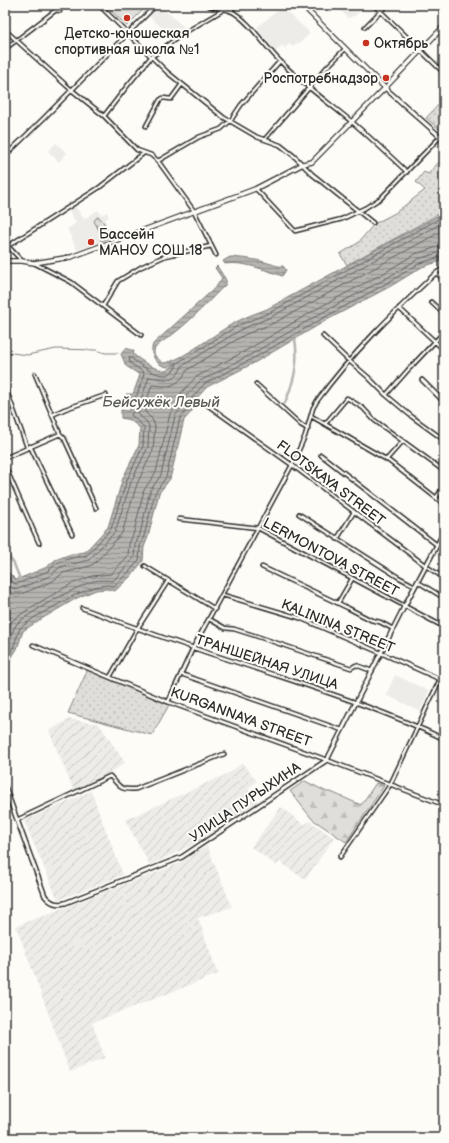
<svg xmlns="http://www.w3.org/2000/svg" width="449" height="1143" font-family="'Balsamiq Sans',sans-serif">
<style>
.built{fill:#edece8}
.industrial{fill:url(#industrial-furrows)}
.grass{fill:#dfdeda;stroke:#858482}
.forest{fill:url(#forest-firs);stroke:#858482}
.park{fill:url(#park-dots);stroke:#858482}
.water{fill:url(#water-rules);stroke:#7e7d7b}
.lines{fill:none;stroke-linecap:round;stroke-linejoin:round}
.shore{stroke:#626261;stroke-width:1}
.stream{stroke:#7e7d7b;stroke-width:1}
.canal{stroke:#b5b4b1;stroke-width:2.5}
.minor-casing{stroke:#2b2b2b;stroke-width:5.5}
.tertiary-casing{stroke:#2b2b2b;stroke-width:6}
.secondary-casing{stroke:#2b2b2b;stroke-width:6}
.minor{stroke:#fdfcf7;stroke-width:2.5}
.tertiary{stroke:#fdfcf7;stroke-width:3}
.secondary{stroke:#fdfcf7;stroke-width:3.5}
.poi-dot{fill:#c8321e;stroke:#fdfcf7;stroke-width:1.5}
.labels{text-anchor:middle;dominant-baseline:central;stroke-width:4;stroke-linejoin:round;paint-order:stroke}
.poi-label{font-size:14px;fill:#2b2b2b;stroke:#fdfcf7;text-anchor:start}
.street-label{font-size:14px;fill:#2b2b2b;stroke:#fdfcf7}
.water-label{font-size:15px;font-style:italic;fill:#5b5b5a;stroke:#fdfcf7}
</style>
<defs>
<pattern id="industrial-furrows" width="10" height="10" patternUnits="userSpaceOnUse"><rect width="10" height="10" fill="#edece8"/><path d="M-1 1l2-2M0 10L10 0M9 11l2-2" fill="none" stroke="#cbcbc7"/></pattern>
<pattern id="forest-firs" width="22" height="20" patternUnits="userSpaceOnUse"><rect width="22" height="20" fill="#dfdeda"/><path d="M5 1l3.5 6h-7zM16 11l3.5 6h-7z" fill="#c0bfbb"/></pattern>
<pattern id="park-dots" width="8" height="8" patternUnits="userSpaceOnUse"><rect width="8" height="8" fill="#dfdeda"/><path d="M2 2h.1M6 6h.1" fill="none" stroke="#c0bfbb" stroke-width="1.8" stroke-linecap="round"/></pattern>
<pattern id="water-rules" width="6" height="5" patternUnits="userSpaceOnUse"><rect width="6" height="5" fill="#b5b4b1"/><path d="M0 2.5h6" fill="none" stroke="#939390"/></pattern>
</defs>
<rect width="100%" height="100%" fill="#fdfcf7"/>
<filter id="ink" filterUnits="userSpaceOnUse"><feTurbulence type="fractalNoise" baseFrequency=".025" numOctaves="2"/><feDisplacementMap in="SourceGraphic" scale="8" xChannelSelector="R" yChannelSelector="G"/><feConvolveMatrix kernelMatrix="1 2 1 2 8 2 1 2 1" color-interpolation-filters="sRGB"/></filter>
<g filter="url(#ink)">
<path class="built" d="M335,5H371L368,8H363L356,15L348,18Z
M160,6L169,14L186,29L173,37L155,22L149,16Z
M282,7L310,33L300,43H296L293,47L289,44L285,48L282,45L274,53L257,27Z
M56,143L67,153L59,162L48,151Z
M75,206L84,219L98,210L101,215L107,212L109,216L105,220L111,239L77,250L67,229L76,223L68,210Z
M395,675L429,691L420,711L386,695Z"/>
<path class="industrial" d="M69,719L99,724L125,763L101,779L74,791L49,731Z
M242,763L257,781L248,789L259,803L205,839L150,865L125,820L231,772Z
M91,791L123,875L58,900L24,821Z
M281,807L304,825L310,821L334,838L305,880L280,862L276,865L251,847Z
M207,846L232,907L198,918L218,974L92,1023L105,1058L70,1072L16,926L178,864Z"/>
<path class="grass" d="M105,5H148L127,26Z
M97,217C103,218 107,228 107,234L109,233L111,237L101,241L100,237L102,236L94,221Z"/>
<path class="forest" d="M305,781L327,792H331L361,805L376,783L384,786L346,842L312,819L290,791Z"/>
<path class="park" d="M444,99V133L426,118Z
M442,159L444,161V210L433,217L347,265L340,254L358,243L374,224L395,213L425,190L416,182L424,172L428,174Z
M88,669L169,705L152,735L68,713Z"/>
<path class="water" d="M444,212V260L422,267L391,286L327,320L254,363L207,387L194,401L192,411L184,420L170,479L159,493L148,537L144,547L143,561L132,575L115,591L107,589L96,590L77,598L38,621L23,631L17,649L5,668V569L16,580L47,567L55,560L71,554L85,552L108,527L123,478L139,445L140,428L130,420L121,418V410L129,411L131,407L126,394H133L140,375L126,366L121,354L126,348L134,351L133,354C143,362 153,369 166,371L177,363L167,367C156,365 149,354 153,344L216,287L222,278L215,268L217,266L226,280V284C209,301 192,320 172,335C167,339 155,345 154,351C153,356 160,360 163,363C180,363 220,329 238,321C247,316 257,313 267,309L434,218Z
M230,257C242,258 256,259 268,263C273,264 277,267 283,266L286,270L282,276C266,270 242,261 225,264L223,261Z"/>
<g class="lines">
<path class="shore" d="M5,575L13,583L17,584L48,571L57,563L72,558L87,555L111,529L127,480L143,446L144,427L131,415L135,408L132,399L137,395L144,374L142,371L130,363L129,358H131C142,366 154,376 168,375L175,369L177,363L239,325L269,313L444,216
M5,582L12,588L18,589L50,576L60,567L89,560L115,532L131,482L148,447L149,426L147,422L138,414L140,408L139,401L142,397L149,377C163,378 175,385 182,366L242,329L271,317L444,222
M5,590L12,594H21L53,581L63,573L90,566L96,562L122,533L137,484L153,450L155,426L152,419L145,412L146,402L152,385C156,385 160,386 165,386C175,387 183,378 187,370L244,335L274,323L444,230
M5,637L12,621L30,608L71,584L92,576L111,574L128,556L129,544L134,532L144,490L156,472L170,414L178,404L181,393L196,377L247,350L320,307L384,273L415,254L444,245
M5,651C10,643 11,632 16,625C24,615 81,584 94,581C100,580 107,580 113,581L134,558L135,545L140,534L150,491L161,475L175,416L183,406L186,396L200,381L250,355L323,312L387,278L418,259L444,251
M5,660L13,648L20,628L35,617L75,595L94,587L107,585L114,586L129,572L139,560L140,546L144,536L155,493L166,477L180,418L188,409L191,399L204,384L252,359L325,317L389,282L420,263L444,256"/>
<path class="stream" d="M5,352L27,355L56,349L96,350L105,353H118"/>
<path class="canal" d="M285,403C294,381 299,363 295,339
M5,551L14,564L20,579"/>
<defs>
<path id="minor" d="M99,5L167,72L223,117L257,137L280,145L294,156L312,174L373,223
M207,5C215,9 224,8 231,11C250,21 265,47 280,61C302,84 328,102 352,122C371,138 389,155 407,172
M374,5L444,73
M230,11L236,5
M365,27L387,5
M5,30L68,87L104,116L137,150L151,155L158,161L194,211L216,255
M5,49L56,10L60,11
M104,116L128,85L151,57L184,33L223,10
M146,126L160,100L163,98L171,99L182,84
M265,139L326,68L345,49
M5,156L43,119L156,5
M158,161L199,137L221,129L231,120L241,105L280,61
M256,189L295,231L342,219L365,208L381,198L440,137
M5,243L22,261
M5,251L8,246L100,187L144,153
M34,263L71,282L141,335
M436,273L444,280
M431,302L444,314
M103,306L118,281L141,267L165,256L211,246
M399,308L444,350
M323,336L347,359L368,377L386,395L411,416L444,440
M35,374L60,434L64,438L96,508
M422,380L444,402L442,405L444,408
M256,384L301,425L308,429
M5,386L27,447
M386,395L408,370L444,332
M206,404L292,465L426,566L444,578
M52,415L65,409L106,395
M311,416L389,461L444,504
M325,424L347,398L363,408L374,420L444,471
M30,446L72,534
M321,455L437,545
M5,458L60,434
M386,460L403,441
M5,466L39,543
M436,498L444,486
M299,514L398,577L415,586
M179,519L258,528L444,627
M337,539L354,512
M5,540L8,546
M438,543L444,548
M145,566L215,609
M262,567L348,608L371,620L380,622L393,629
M418,582L444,598
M223,595L300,618L381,653L444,681
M338,603L352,579
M82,608C140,630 198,650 257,669C320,690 384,710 444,739
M209,619L225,628L234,629L253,635L351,668L356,665L372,671
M33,645L168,702L327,760L444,805
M181,674L342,730
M110,677L137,629L168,581
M168,702L193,648L292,465L305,436L313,408L317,401C352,353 393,313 436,273L444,268
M17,820L110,776C121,788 120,790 136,789L224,754
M340,857L390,785L444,671"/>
<path id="tertiary" d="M385,88L444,140
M5,787L45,896C51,903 56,905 65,903L182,857L327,760L404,607L444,532"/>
<path id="secondary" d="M302,5L385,88
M5,261H22L34,263L71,257L255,189L303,164L312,162L385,88L444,26"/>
</defs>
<use href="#minor" class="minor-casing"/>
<use href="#tertiary" class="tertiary-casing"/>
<use href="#secondary" class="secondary-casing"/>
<use href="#minor" class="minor"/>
<use href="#tertiary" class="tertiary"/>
<use href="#secondary" class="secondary"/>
</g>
</g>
<g class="poi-dot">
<circle cx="127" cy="18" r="4"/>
<circle cx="366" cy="43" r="4"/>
<circle cx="386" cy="78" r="4"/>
<circle cx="91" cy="242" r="4"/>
</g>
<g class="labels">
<g class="poi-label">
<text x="127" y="33" text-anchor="middle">Детско-юношеская<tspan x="127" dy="16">спортивная школа №1</tspan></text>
<text x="374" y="43">Октябрь</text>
<text x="378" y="78" text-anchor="end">Роспотребнадзор</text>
<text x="99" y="234">Бассейн<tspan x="99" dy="16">МАНОУ СОШ 18</tspan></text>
</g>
<g class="street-label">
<text transform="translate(331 483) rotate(37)">FLOTSKAYA STREET</text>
<text transform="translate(331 557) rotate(28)">LERMONTOVA STREET</text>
<text transform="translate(338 626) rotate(22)">KALININA STREET</text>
<text transform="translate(267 662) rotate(18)">ТРАНШЕЙНАЯ УЛИЦА</text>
<text transform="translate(241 717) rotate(20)">KURGANNAYA STREET</text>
<text transform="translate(245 802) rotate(-34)">УЛИЦА ПУРЫХИНА</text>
</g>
<g class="water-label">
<text x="161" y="402">Бейсужёк Левый</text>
</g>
</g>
<rect width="449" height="1143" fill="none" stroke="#fdfcf7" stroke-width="20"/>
<rect x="10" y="10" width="429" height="1123" fill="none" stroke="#2b2b2b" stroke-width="1.5" filter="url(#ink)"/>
</svg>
